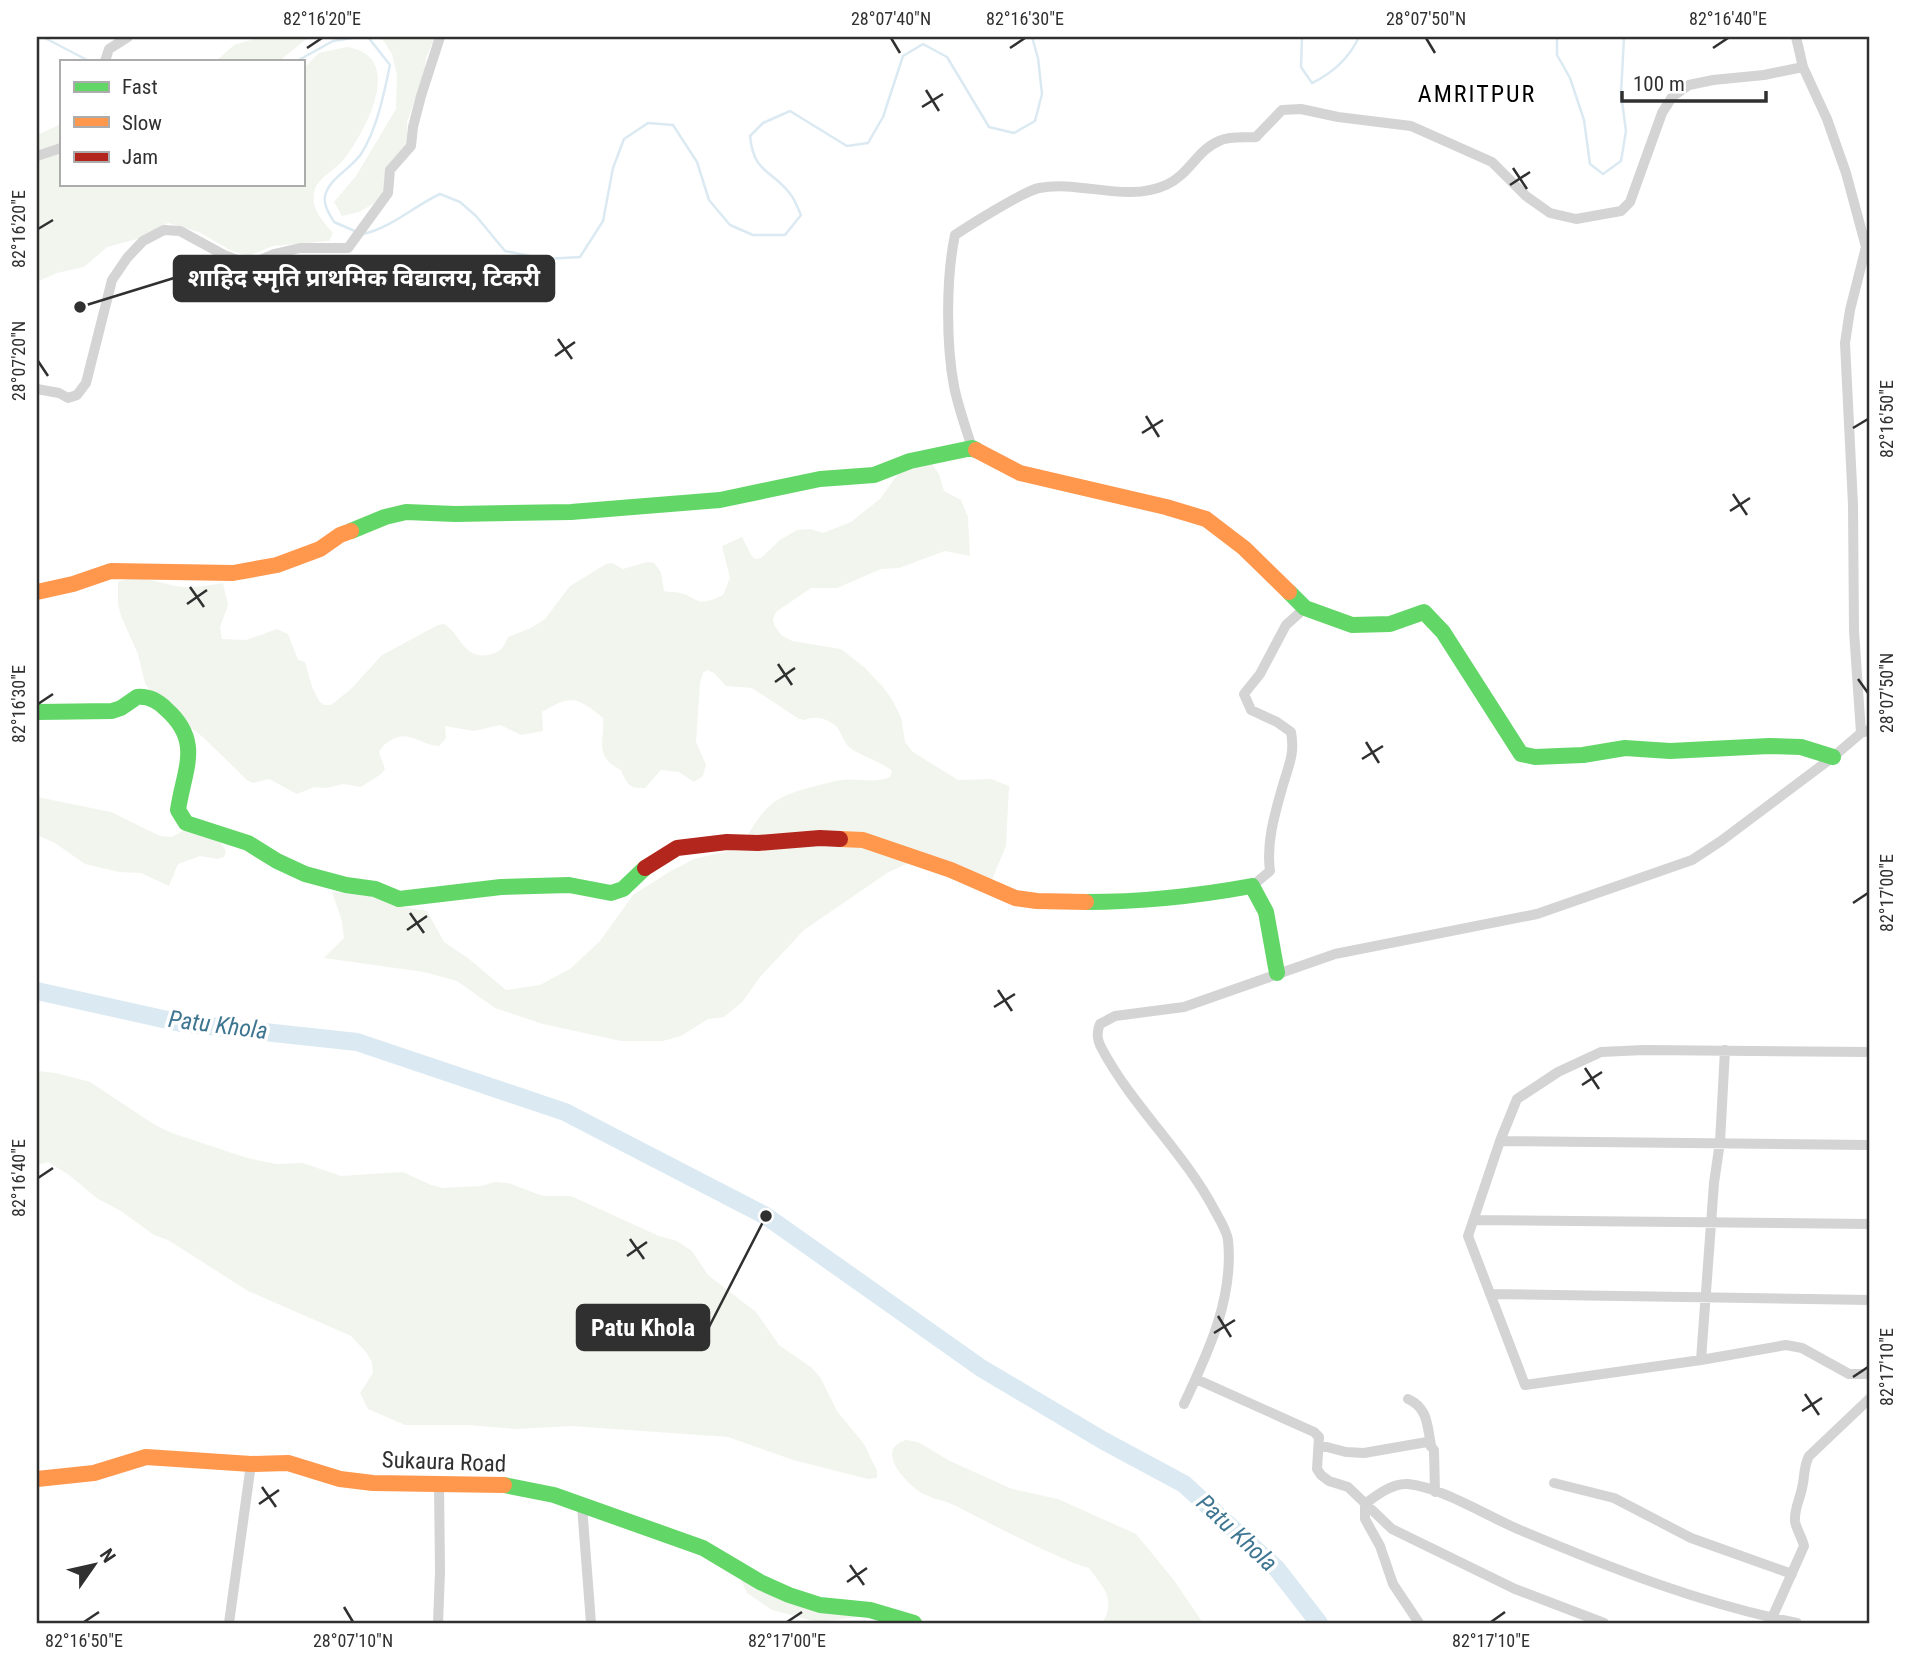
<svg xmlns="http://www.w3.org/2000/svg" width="1906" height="1660" font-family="'Roboto Condensed','Noto Sans Devanagari',sans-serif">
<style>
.green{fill:#f2f5ed}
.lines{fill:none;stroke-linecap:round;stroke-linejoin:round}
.stream{stroke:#dbeaf2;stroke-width:2.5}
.river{stroke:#dbeaf2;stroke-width:18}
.street{stroke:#d4d4d4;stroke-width:10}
.fast{stroke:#63d668;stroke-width:16}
.slow{stroke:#ff974d;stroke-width:16}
.jam{stroke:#b3261e;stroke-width:16}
.ticks{fill:none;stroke:#303030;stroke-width:2.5}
.labels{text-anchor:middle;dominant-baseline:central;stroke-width:7;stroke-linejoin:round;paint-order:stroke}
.street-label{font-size:23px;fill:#303030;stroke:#fff}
.neighbourhood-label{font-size:24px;letter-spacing:2px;fill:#000;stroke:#fff}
.water-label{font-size:24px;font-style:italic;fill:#3e7692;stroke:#fff}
.leader{fill:none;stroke:#303030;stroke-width:2.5}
.callout-dot{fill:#303030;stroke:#fff;stroke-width:2.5}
.callout{fill:#303030;stroke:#303030;stroke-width:2.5}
.callout-label{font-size:24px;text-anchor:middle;font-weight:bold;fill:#fff}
.neatline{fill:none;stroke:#303030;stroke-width:2.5}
.ticks-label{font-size:18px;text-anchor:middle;fill:#303030}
</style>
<rect width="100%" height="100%" fill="#fff"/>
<path class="green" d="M261,37H309L279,61H216L234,45Z
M381,37H435L426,58L425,71L407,122V144L386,167L383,192L373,204L359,212L342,216L334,202L356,176L396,109L397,75L392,54Z
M347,47C406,56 366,130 345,158C337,169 319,177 315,189C309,206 322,221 333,233L329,241L273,246L248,256L230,250L199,232L168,223L137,239L107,247L84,267L57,273L37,282V135L61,124V184H303V69L319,53Z
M932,464L939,474L944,491L961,500L968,517L970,556L945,551L899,568L881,569L837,588H811L776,612L773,619L774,625L781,635L792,641L841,649L865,668L883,687L891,698L901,717L905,742L913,752L958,780L991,779L1009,786L1006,846L991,882L964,867L938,857L919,858L887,873L804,930L760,977L743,1001L724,1017L708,1019L681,1036L663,1041H621L543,1024L495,1008L457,981L424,972L324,958L344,938L342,921L332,892L370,894L398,906L427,911L444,942L468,958L506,990L540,985L570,969L600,941L633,895L669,872L694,859L740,848C764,808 769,797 816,786C824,784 834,781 842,780C860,778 873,784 890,777L892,771C879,760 859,756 848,746C843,740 841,732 836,726C828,719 815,715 805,720L799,719L752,688L726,686L714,673L707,670L703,673L700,683L696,742L706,765L703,776L694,782L679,772L661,770L645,788C629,789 627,784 621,770C593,756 605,742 603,718C577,696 570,695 542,712L543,731L521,735L500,725L474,731L445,726L446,738L439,746C420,745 410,729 391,740C385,744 382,746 379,752L385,769L381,774L361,787L343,784L326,788L314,787L297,794L269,779L253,783L247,780L204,738L158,702L145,683L138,654L121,616L118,605V582C140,572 161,585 183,587C196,588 210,585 223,583L228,605L220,627L222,639L246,640L277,629L288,634L298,660L305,662L312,687L319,701L324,705H331L351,689L382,655L438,625L444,624C461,634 463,659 488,655C500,653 504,647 508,637L531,628L545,619L570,586L606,564L612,563L623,569L647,562L654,563L661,572L664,591C667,592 671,592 675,592C699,595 693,610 723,595L730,578L722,546L742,537L751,555L755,559L761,558L780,540L797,530L811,529L823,533L851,522L880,499L898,474L908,468Z
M37,797L111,812L160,836L172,837L186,829L220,842L226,851L224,857L218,859L200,856L178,864L169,886L141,873L119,872L85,864L55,843L37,835Z
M37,1071L56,1073L90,1082L155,1125L172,1133L247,1158L276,1164L303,1163L341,1176L403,1172L431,1185L443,1188L481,1186L495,1182L508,1183L543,1196H571L659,1236L677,1241L692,1251L708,1275L756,1312L779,1345L812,1368L820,1377L837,1411L864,1444L877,1471V1478L868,1479L793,1460L728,1437L571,1426L515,1429L468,1425H405L368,1409L360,1393L373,1373L372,1362L366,1352L351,1336L248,1291L168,1240L154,1235L121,1211L98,1199L69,1175L48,1162L37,1165Z
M906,1440L918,1442L950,1461L1012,1489L1058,1499L1136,1534L1173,1579L1203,1623H1102C1117,1600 1103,1587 1089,1568C1073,1564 1059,1556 1044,1550C1014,1536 985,1521 956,1506C944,1500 931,1499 920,1492C905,1482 874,1449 906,1440Z
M739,1575L866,1616L817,1622L772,1610L747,1593Z"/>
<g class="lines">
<path class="stream" d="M43,37L89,61
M1302,37L1301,67L1312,83C1333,73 1349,58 1359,37
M1557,37V55L1570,78L1584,120L1590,164L1603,174L1621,161L1626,131L1621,94L1624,37
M297,61L333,41L358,37
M357,232L334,222C330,215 323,205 325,196C329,178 351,169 361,154C377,129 384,94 390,65L368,37
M363,234C391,228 414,206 440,194L460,202L476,216L505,251L545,259L580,257L603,221L613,168L624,139L648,123L673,125L697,162L709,200L730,225L753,235H785L801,215C798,209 795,200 791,195C772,169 754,175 750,136L763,123L790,111L847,146L868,143L883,117L903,56L923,44L947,57L989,127L1014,133L1035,121L1042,94L1038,58L1032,37"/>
<path class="river" d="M37,991L181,1023L357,1042L565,1112L766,1216L981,1368L1104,1441L1184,1484L1277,1569L1319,1623"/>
<path class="street" d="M105,61L109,49L128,37
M1803,67L1827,119L1846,173L1866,247L1850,310L1845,343L1853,505L1854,631L1861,733
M37,156L61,148
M37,389L59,393L68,398L77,395L86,383L112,280L127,258L143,241L164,230L180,231L224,255L240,261H258L274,254L300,248H348L388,193L390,170L411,146L413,127L421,96L440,37
M972,448C966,428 958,407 954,386C946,344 946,277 955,235C970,225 1024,191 1039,188C1080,180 1126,203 1166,185C1189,175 1197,150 1219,141C1229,136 1245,138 1256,137L1282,110L1301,109L1338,117L1411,126L1492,162L1526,196L1550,213L1576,219L1621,211L1630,202L1662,113L1672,97L1689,85L1713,80L1764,75L1803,67L1796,37
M1252,886L1270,871C1266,842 1275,813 1283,785C1289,764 1295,754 1291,732L1277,722L1251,710L1244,694L1260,674L1286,625L1305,608
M1869,1052L1644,1050L1601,1052L1558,1072L1517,1099L1500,1141L1468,1236L1525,1385L1701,1360L1786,1345L1802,1348L1849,1374H1869
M1500,1141L1869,1145
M1475,1220L1869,1224
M1490,1294L1869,1300
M1701,1360L1714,1183L1720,1142L1725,1050
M1196,1379L1314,1432L1319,1437L1317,1469L1321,1475L1329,1481L1348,1487L1392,1529L1515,1589L1604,1623
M1408,1399C1428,1408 1427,1425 1431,1445
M1184,1404C1208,1353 1234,1298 1228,1240C1227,1231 1220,1220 1215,1211C1184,1152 1133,1107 1102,1049C1097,1040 1096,1033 1100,1024L1115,1016L1184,1007L1335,954L1537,914L1692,860L1721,841L1833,757L1861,733L1869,730
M1319,1445L1346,1452L1364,1453L1427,1442L1434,1450L1435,1492
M1554,1483L1614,1498L1691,1538L1792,1574
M582,1506L591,1623
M1772,1618L1804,1546C1802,1537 1796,1529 1795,1521C1794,1509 1800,1499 1802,1488C1805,1477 1803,1468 1809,1456L1869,1399
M229,1623L251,1464
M438,1623L440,1572L439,1483
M1419,1623L1393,1584L1380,1546L1365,1519V1504C1377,1495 1392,1483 1408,1484C1441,1487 1489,1517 1520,1530C1610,1568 1702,1604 1797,1623"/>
<path class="fast" d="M351,531L385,517L406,512L455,514L571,512L720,500L820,479L874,475L910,461L972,448L976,450
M1289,592L1305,608L1352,625L1390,624L1424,612L1443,632L1521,754L1535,757L1583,755L1625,748L1670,751L1769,746L1801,747L1833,757
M37,712L112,711L121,708L137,697C148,696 158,701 166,709C203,742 184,769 178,810L186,823L248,843L277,861L305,874L346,885L375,889L399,899L501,887L569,885L611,893L623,889L645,868
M1086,902C1142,902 1197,896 1252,886L1266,912L1277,973
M504,1485L554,1495L703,1548L760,1582L789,1595L820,1605L870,1610L914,1623"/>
<path class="slow" d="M976,450L1020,473L1166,507L1206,519L1244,548L1289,592
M37,592L73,584L111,571L233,573L277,565L320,549L340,535L351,531
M840,839L863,840L951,870L1015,898L1037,901L1086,902
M37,1479L94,1473L146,1457L251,1464L288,1463L340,1479L373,1483L504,1485"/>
<path class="jam" d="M645,868L677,848L727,842L758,843L820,838L840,839"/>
</g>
<path class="ticks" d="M891,38L900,53M1426,38L1435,53M307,48L322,38M1010,48L1025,38M1713,48L1728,38M926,90L939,111M922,107L943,94M1513,168L1527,189M1510,185L1530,172M38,229L53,220M558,339L572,359M555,356L575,342M38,361L48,376M1146,416L1159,437M1853,428L1868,419M1142,433L1163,420M1733,494L1747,515M1730,511L1750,498M190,587L204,607M187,604L207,590M778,664L792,685M1858,679L1868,693M775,682L795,668M38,704L53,694M1366,742L1379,763M1362,759L1383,746M1853,903L1868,893M410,913L424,933M407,930L427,916M998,990L1012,1011M994,1007L1015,994M1585,1068L1599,1089M1582,1085L1602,1072M38,1178L53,1168M630,1239L644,1259M627,1256L647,1242M1218,1316L1231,1337M1214,1333L1235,1320M1853,1377L1868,1367M1805,1394L1819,1415M1802,1411L1822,1398M262,1487L276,1507M259,1504L279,1490M850,1565L864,1585M847,1582L867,1568M344,1607L353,1622M84,1622L99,1612M787,1622L802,1612M1491,1622L1505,1612"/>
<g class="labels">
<g class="street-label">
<text transform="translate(444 1462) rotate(2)">Sukaura Road</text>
</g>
<g class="neighbourhood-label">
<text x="1477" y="94">AMRITPUR</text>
</g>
<g class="water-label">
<text transform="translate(218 1025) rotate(7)">Patu Khola</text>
<text transform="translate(1237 1533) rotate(43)">Patu Khola</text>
</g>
</g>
<path class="leader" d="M80 307L174 278M766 1216L709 1327"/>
<g class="callout-dot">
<circle cx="80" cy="307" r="7"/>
<circle cx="766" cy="1216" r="7"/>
</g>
<g class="callout">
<rect x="174" y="256" width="380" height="45" rx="7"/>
<rect x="577" y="1305" width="132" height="45" rx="7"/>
</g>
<g class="callout-label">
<text x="364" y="286">शाहिद स्मृति प्राथमिक विद्यालय, टिकरी</text>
<text x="643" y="1336">Patu Khola</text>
</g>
<rect width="1906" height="1660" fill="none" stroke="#ffffff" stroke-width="77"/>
<rect x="60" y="60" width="245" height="126" fill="#ffffff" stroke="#acacac" stroke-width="2"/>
<rect x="74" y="82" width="35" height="10" fill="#63d668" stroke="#acacac" stroke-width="2"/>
<text x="122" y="94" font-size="21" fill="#303030">Fast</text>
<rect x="74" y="117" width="35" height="10" fill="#ff974d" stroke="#acacac" stroke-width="2"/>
<text x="122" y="130" font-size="21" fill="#303030">Slow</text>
<rect x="74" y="152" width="35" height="10" fill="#b3261e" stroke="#acacac" stroke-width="2"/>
<text x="122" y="164" font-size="21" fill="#303030">Jam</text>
<g transform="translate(94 1565) rotate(56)" stroke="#ffffff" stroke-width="5" paint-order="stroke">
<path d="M0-5L12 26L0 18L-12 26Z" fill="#303030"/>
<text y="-10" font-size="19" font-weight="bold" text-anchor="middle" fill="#303030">N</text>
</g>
<path d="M1622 91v10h144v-10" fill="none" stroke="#303030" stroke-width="3.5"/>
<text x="1633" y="91" font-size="21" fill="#303030" stroke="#ffffff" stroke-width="5" paint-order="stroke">100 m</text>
<rect x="38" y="38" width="1830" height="1584" class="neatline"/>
<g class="ticks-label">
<text x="322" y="25">82°16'20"E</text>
<text x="891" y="25">28°07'40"N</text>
<text x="1025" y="25">82°16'30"E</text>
<text x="1426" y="25">28°07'50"N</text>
<text x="1728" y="25">82°16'40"E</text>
<text transform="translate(19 229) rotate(-90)" y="6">82°16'20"E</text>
<text transform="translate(19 361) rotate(-90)" y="6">28°07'20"N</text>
<text transform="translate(1887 419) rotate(-90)" y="6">82°16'50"E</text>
<text transform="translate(1887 693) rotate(-90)" y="6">28°07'50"N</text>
<text transform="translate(19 704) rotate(-90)" y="6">82°16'30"E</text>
<text transform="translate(1887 893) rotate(-90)" y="6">82°17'00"E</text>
<text transform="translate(19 1178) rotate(-90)" y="6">82°16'40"E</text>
<text transform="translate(1887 1367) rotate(-90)" y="6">82°17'10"E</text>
<text x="84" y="1647">82°16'50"E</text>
<text x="353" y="1647">28°07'10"N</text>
<text x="787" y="1647">82°17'00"E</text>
<text x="1491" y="1647">82°17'10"E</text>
</g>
</svg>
